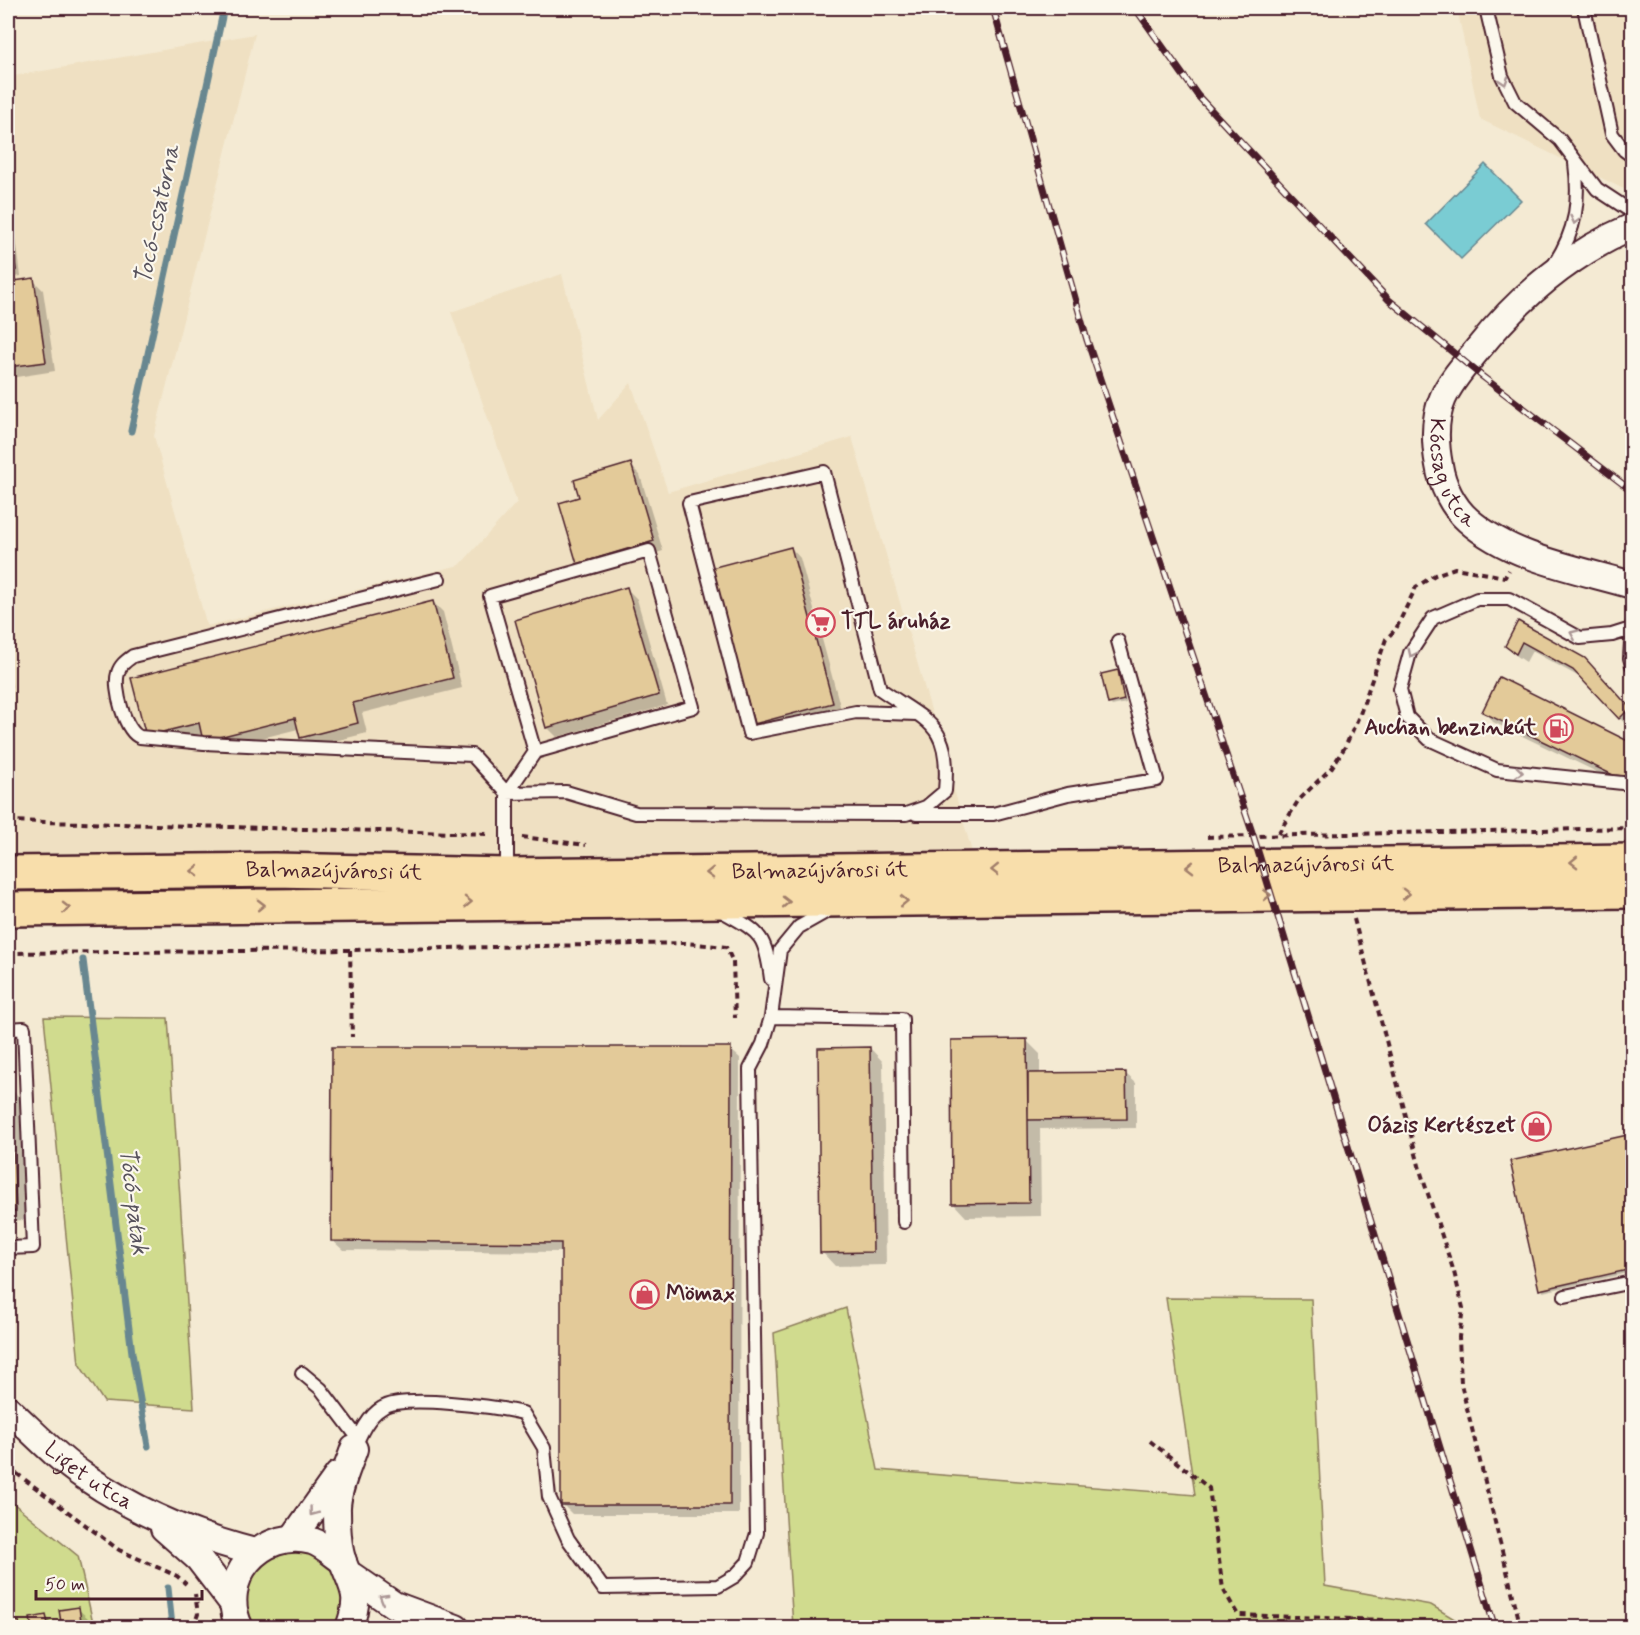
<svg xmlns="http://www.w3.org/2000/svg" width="1640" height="1635" font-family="Mynerve,sans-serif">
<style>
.built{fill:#efe0c2}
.green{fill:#d0db8e;stroke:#8d7d5c;stroke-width:1.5}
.water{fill:#7accd3;stroke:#678790;stroke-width:1.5}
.shadow{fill:#0003}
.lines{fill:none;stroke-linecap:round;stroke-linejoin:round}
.stream{stroke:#678790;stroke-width:7}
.building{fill:#e3ca99;stroke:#4a1f2b;stroke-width:1.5}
.lane-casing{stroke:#4a1f2b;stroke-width:16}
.street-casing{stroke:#4a1f2b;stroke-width:30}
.primary-casing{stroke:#4a1f2b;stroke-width:38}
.path{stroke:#4a1f2b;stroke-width:4;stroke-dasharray:6 4.5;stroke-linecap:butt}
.lane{stroke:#fbf7ec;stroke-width:12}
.street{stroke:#fbf7ec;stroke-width:26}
.primary{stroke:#f8deab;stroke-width:33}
.rail-casing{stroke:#4a1f2b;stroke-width:7}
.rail{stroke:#fbf7ec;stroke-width:4.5;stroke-dasharray:14;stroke-linecap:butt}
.oneway{stroke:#ab9695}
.oneway2{stroke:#a17e6b}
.labels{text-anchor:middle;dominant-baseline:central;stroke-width:4.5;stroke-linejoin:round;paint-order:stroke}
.street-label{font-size:22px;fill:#4a1f2b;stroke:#fbf7ec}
.poi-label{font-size:22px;font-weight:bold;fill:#4a1f2b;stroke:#fbf7ec;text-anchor:start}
.water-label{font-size:24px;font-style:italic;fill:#58535d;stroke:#fbf7ec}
</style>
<rect width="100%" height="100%" fill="#f4ead3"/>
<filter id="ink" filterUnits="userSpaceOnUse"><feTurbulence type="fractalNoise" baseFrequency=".0167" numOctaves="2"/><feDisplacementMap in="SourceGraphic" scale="12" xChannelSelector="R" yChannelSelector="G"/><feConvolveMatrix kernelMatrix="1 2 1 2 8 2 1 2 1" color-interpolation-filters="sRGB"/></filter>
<g filter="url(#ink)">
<path class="built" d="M1457,8H1632V193L1480,119Z
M255,34L154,436L207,626L460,565L517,502L451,312L562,274L598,420L631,383L668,492L852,437L984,893L8,902V77Z"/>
<path class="green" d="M44,1017L168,1018L194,1408L104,1402L79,1364Z
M1166,1298L1311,1299L1325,1586L1431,1605L1468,1627H793L774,1333L846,1308L878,1470L1195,1495Z
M8,1499L78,1556L94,1627H8Z
M285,1550C293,1551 302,1551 309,1552C343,1561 348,1601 335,1627H252C235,1587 247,1568 285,1550Z"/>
<path class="water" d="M1485,164L1521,200L1461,259L1426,224Z"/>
<path class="shadow" d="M8,224L15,230L21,276L8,278Z
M33,280L43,290L55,371L10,378L8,375V283Z
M630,465L640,475L663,551L588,573L579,563L581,498Z
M791,548L800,558L842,713L765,734L755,724Z
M627,589L637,599L667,705L557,737L547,727Z
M433,602L443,612L462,688L362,713L367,733L311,747L298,729L214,750L205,741L203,733L157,745L147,735Z
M1518,623L1595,670L1632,713V725L1629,728L1583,679L1532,651L1526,662L1517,656L1507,646Z
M8,665L12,687H8Z
M1118,672L1126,703L1112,706L1109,703Z
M1500,679L1632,745V785H1624L1493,722L1484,712Z
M1027,1041L1040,1054V1075L1126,1074L1136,1083V1128L1040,1129L1041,1216L966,1217L953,1203Z
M870,1048L883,1062L886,1265L835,1266L822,1252Z
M730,1049L740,1058L739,1514H572L562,1504L563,1252L343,1250L333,1241Z
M8,1089H11L21,1099L25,1220L8,1221Z
M1632,1136V1272L1543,1292L1512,1163Z
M78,1609L88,1618L89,1628H64Z
M46,1617L56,1628H33Z"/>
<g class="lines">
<path class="stream" d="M131,431L224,8
M83,960L132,1353L148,1446
M168,1588L172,1626"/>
</g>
<path class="building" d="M10,222L16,270L8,271V223Z
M34,278L46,362L8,367V282Z
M631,463L654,541L577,564L559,503L579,497L574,480Z
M791,547L833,703L754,724L711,568Z
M627,587L659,695L546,728L515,620Z
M433,601L453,678L353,703L358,723L300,738L295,718L203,741L199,723L146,736L131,678Z
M1518,621L1585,658L1630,708L1619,719L1573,670L1522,642L1516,654L1505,646Z
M1118,670L1124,700L1108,704L1101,674Z
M1499,677L1632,743V777L1613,775L1482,712Z
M1027,1039L1029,1203L952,1204L951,1040Z
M332,1047H731L730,1505H561V1243L331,1241Z
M870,1047L873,1252L820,1253L818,1048Z
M1126,1072L1127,1119L1028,1120V1073Z
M8,1088H11L16,1211L8,1212Z
M1632,1134V1269L1539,1290L1510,1161Z
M79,1607L82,1628H62L59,1610Z
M46,1615L49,1628H32L30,1618Z
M19,1621L20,1628H8V1623Z"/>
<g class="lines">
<defs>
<path id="lane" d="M1486,8L1502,76L1515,102L1560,140L1597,189L1632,212
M1584,8L1612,134L1624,150L1632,156
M1555,263C1576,230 1580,202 1575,163
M439,579L133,656C126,661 120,665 118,673C113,688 125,732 140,737L204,743L472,755L507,793V874
M1632,625L1630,658L1632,665
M1631,629L1612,635L1580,638L1509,599H1477L1433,618L1410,653L1400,689L1407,717L1429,739L1497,770L1632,784
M507,793L566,792L636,813L906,814L926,807L945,791C951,724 929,723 880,689L824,472L689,503L749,733L856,712L917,714
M507,793L535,752L693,707L649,551L490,596L535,752
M916,814H993L1068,794L1157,780L1118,641
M720,910C760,933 765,932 771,979
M771,1017L902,1019L904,1222
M8,1029L24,1028L33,1247L8,1248
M1565,1296L1632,1282
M302,1373L321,1389L358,1438
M354,1449C360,1435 368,1416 382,1408C402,1394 497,1407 523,1413L544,1448L549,1497L568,1539L603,1588L718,1586L735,1576L748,1562L757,1533L750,1069L763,1044L771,1017L780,950L799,927L831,909"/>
<g id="street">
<path id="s1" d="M1632,227C1569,254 1520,296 1477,350C1465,365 1451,380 1443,398C1434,418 1435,444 1439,465C1442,485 1453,507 1468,520C1512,559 1578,569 1632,585"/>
<path id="s2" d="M8,1409C32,1431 56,1457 84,1476C135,1511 195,1537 255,1552"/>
<path d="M164,1528L199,1559L232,1602"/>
<path d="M293,1538L338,1475"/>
<path d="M352,1576L394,1605L456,1628"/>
<path d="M240,1628C216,1580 261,1527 312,1541C322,1544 334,1555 343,1561"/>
<path d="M349,1628C361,1595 354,1591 343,1562C338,1548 337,1526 337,1511C336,1492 348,1467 354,1449"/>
</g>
<g id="primary">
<path id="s3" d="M8,873L275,870L507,875L1632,861"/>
<path d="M8,909L1632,891"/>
</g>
</defs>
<use href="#lane" class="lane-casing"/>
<use href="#street" class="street-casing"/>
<use href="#primary" class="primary-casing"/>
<path class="path" d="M8,821L490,834
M1278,834L1298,801L1332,767L1345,747L1360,714L1386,639L1396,629L1416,587L1435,575L1455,568L1505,577L1509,570
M522,837L586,845
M1207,837L1632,828
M1354,919L1421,1173L1454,1272L1463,1308L1459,1337L1461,1384L1521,1628
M350,950L352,1037
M8,953L350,950L685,943L726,947L733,962L735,1018
M1150,1441L1209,1488L1223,1589L1238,1615L1384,1620L1399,1628
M8,1467L119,1550L177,1576L186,1584
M193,1628L198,1614L195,1594"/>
<use href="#lane" class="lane"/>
<use href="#street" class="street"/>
<use href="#primary" class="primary"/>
<defs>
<path id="rail" d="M993,8L1087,340L1253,835L1495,1628
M1135,8L1198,96L1389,300L1483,377L1632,491"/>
</defs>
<use href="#rail" class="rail-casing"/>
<use href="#rail" class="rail"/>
</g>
<defs><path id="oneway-chevron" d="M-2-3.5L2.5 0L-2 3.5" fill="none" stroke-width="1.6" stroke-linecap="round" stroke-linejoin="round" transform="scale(1.5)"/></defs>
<g class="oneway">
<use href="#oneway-chevron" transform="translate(1504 81) rotate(72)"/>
<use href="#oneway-chevron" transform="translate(1575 220) rotate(104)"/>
<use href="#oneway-chevron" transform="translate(1574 634) rotate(-157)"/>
<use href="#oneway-chevron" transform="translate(1412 653) rotate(115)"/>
<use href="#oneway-chevron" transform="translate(1519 772) rotate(6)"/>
<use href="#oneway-chevron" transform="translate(313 1512) rotate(127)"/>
<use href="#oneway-chevron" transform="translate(383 1598) rotate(-149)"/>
</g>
<g class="oneway2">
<use href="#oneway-chevron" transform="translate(1574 862) rotate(179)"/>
<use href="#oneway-chevron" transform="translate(1190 867) rotate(179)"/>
<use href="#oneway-chevron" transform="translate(995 870) rotate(179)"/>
<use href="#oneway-chevron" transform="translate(195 871) rotate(179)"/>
<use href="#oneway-chevron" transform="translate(710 873) rotate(179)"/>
<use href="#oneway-chevron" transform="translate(1406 894) rotate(-1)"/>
<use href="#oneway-chevron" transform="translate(1267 895) rotate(-1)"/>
<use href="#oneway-chevron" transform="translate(904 901) rotate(-1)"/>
<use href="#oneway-chevron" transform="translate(468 902) rotate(-1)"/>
<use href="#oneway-chevron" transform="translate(786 902) rotate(-1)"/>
<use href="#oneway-chevron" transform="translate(261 905) rotate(-1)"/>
<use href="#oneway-chevron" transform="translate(66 908) rotate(-1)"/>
</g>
</g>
<defs>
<symbol id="supermarket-ring" viewBox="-11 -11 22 22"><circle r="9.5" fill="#fbf7ec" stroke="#d1495b" stroke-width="1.5"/><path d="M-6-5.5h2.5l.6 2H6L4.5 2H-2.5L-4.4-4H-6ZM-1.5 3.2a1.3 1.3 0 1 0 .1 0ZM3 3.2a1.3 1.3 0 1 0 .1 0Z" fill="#d1495b"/></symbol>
<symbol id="fuel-ring" viewBox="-11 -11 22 22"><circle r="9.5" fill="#fbf7ec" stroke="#d1495b" stroke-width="1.5"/><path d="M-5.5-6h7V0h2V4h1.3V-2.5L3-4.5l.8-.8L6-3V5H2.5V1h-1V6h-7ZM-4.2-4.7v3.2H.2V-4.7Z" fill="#d1495b"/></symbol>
<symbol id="shop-ring" viewBox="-11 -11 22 22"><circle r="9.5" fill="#fbf7ec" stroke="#d1495b" stroke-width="1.5"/><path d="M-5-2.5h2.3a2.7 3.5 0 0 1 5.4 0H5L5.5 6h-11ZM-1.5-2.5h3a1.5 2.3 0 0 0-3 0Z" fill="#d1495b"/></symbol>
</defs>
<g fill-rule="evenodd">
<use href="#supermarket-ring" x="804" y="606" width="33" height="33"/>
<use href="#fuel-ring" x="1542" y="712" width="33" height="33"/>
<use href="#shop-ring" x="1520" y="1110" width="33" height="33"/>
<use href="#shop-ring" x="628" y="1278" width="33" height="33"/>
</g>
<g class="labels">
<g class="street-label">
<text stroke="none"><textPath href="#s1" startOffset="338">Kócsag utca</textPath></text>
<text stroke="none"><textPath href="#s3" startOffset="1298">Balmazújvárosi út</textPath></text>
<text stroke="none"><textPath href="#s3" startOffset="326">Balmazújvárosi út</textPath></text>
<text stroke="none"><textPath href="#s3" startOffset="812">Balmazújvárosi út</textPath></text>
<text stroke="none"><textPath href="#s2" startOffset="105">Liget utca</textPath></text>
</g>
<g class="poi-label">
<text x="841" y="622">TTL áruház</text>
<text x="1537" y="728" text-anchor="end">Auchan benzinkút</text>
<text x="1516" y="1126" text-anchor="end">Oázis Kertészet</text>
<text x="666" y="1294">Mömax</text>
</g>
<g class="water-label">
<text transform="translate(158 215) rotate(-78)">Tocó-csatorna</text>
<text transform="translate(133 1201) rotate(83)">Tócó-patak</text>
</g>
</g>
<rect width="1640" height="1635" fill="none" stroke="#fbf7ec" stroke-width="30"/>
<rect x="15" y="15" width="1610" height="1605" fill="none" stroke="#4a1f2b" stroke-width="2" filter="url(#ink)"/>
<path d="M36 1590v9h166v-9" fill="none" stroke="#4a1f2b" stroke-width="3"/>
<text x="45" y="1590" font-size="18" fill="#4a1f2b" stroke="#fbf7ec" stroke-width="4.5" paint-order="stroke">50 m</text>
</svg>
